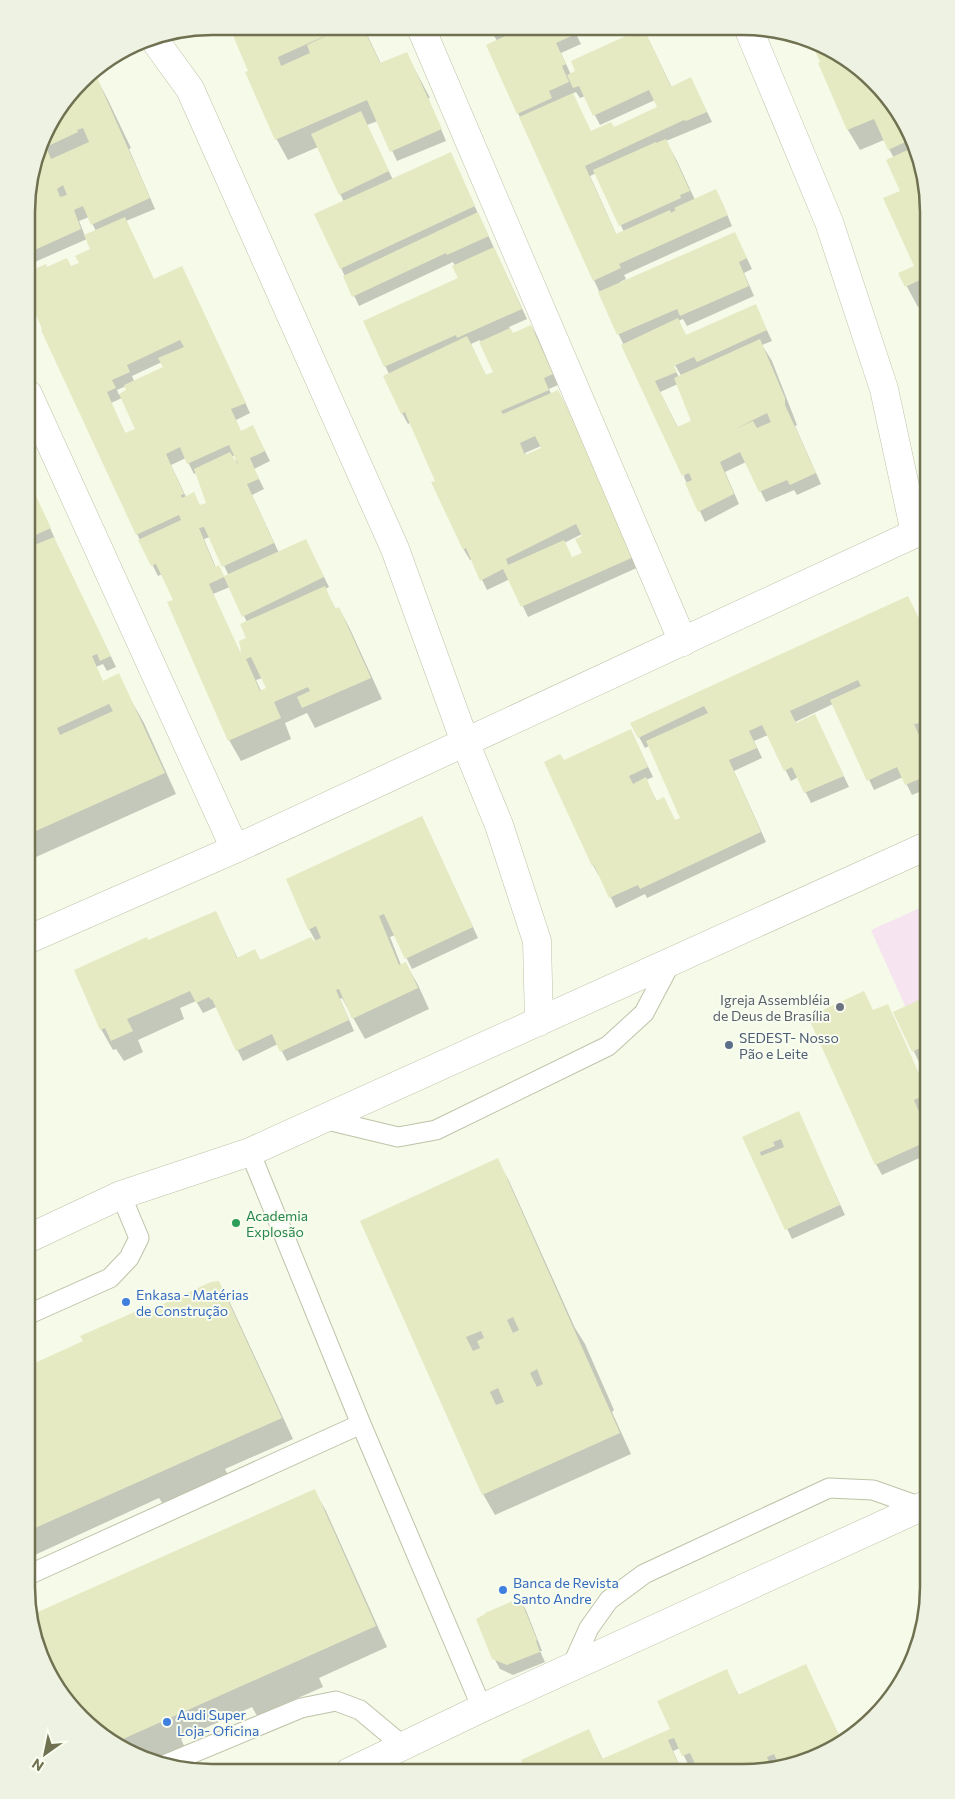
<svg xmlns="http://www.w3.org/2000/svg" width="955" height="1799" font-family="Commissioner,sans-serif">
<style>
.education{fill:#f6e5f1}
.shadow{fill:#0003;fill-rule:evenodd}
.building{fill:#e6eac2;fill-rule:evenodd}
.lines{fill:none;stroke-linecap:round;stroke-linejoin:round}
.lane-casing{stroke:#bfc3a8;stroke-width:21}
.street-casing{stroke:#bfc3a8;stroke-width:29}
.lane{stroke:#fff;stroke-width:19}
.street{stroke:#fff;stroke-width:28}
.worship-dot{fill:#6b7280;stroke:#f9fdef;stroke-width:2}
.service-dot{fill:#5c6f8a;stroke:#f9fdef;stroke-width:2}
.leisure-dot{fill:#2e9e5b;stroke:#f9fdef;stroke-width:2}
.shop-dot{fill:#3f7fe0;stroke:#f9fdef;stroke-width:2}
.labels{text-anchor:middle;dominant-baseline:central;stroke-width:4;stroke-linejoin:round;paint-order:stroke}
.worship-label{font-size:14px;fill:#5b616d;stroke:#f9fdef;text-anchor:end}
.service-label{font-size:14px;fill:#4e5e75;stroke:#f9fdef;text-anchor:start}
.leisure-label{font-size:14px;fill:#27864d;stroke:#f9fdef;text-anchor:start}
.shop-label{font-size:14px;fill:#366cbe;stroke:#f9fdef;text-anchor:start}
.rim{fill:none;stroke:#6f7150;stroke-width:2.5}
</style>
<rect width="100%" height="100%" fill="#f5fae9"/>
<path class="education" d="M929,904L928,1057L871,930Z"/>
<path class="shadow" d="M230,26L323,27L327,37L332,34L328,27H372L365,30L381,64L406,53L430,98H428L446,141L397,161L378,121L367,125L393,180L450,153L527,319L509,327L513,334L531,326L537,336L558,385L549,389L551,394L558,391L564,402L641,566L528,617L510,579L487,590L472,559L470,560L464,550L433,483L437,482L411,422L408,424L402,413L384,377L389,374L365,322L459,279L455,266L453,262L359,306L341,268L344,202L318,147L288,160L277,140L247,73L250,71ZM480,340L495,373L486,376L471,344ZM541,446L543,449L526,456L525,453ZM582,534L583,553L572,559L564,543Z
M490,28H573L581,44L561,53L571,75L649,40L672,88L691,79L712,122L666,141L677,161L695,200H721L732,226L624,275L626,279L620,282L621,284L740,244L752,269L744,273L754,296L687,326L683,319L678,321L686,336L755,305L772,341L762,345L772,361L797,425L795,426L821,484L797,495L794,490L766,502L746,462L725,472L739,504L705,522L684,477L685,474L619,335L518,113L497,41ZM576,92L580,98L585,96L600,125L655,100L659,108L613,129L591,133L572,94ZM596,173L624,232L617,236L590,176ZM672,360L682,377H679L670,361ZM678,384L692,422L678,428L660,392Z
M825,45L865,72L897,109L919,152L929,212V302L918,307L900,274L916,266L894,158L884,140L860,150L848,130L819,63L821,62Z
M97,79L108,100L131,148L129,149L155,209L126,221L154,280L182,267L250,413L236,420L241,433L258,437L270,461L254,469L264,489L252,495L279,553L311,551L329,587L325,589L336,610L339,608L350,629L382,699L315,728L307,713L285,723L291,739L241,761L229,740L174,601L162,574L158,576L137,534L28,293V274L45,266L47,269L71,268L81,264L92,250L87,239L28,265V188L46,130L77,89ZM89,217L96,231L85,236L79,221ZM162,362L164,368L134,381L132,376ZM126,386L128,391L119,395L117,390ZM122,398L137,429L126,435L111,403ZM235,455L238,460L234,461L231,457ZM186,458L194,474L196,473L208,503L201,507L186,497L171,465ZM210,537L229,576L225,578L216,568L204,539ZM230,587L247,622V639L240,653L213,594ZM262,678L267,688L261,691L256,680Z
M27,477L55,539H54L116,667L107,671L103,664L96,667L103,682L132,702L144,723L176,794L36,857L27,842Z
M908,597L929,640L927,733L919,735L927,752L929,751V788L912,795L903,777L874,790L833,704L795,722L796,724L815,716L849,787L811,803L798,777L791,781L768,735L754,741L762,758L734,771L766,842L647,898L645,894L616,908L600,875L599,876L593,865L563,761L631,731L653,777L646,780L657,802L675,821L682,818L649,746L645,748L639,737Z
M422,817L478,938L412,969L395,935L390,937L401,965L406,964L418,985L429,1009L365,1039L342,998L340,999L354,1031L287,1061L278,1044L243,1061L216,1007L203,1013L196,1001L180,1008L184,1019L138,1040L143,1052L124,1061L116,1049L113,1050L101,1029L148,941L216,912L238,959L255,951L261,961L316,942L309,929Z
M873,1011L893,1016L928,1095V1106L919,1110L928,1133V1154L882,1175L876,1164Z
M895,1012L929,1022L928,1057L919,1062Z
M798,1113L845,1215L792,1239L744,1138Z
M497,1160L509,1181L575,1328L585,1344L614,1410L612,1412L631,1454L495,1515L483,1494L425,1362Z
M218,1282L230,1303L293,1439L225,1469L233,1485L169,1514L159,1498L26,1559V1368Z
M314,1490L326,1511L387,1647L319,1678L323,1687L257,1716L252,1707L181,1739L185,1748L154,1762L141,1758L99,1734L58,1690L36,1647L31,1616ZM120,1611H123L173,1724L171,1725Z
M520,1600L526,1610L542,1651H540L545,1662L513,1675L500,1669L494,1658Z
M806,1666L842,1742L803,1763L780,1764L771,1768L743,1773H701L696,1763L689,1766L680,1748L673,1751L682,1771L689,1773L528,1772L522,1760L594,1741L603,1760L672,1729L726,1670L739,1696Z"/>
<path class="building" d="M229,26L323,27L327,35L278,57L281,66L310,53L307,45L328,35L330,34L327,27H363L380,63L407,52L442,129L390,152L367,100L275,140L245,72L248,71Z
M522,28H574L576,34L556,43L566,64L562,66L569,82L549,91L552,98L517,114L486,45Z
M641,29H644L671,87L691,77L707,112L686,121L684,120L585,166L616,234L670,210L671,213L676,210L674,208L716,189L728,215L619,264L621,268L593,281L519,117L573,93L591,131L611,122L614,127L657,107L649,90L593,116L579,86L573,88L567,75L575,71L571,61Z
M810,40L825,45L865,72L897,109L912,139L888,150L874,119L847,130L818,63L820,62Z
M97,78L150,198L91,225L83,206L74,210L81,229L28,253V188L46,130L79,86ZM83,128L89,142L51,159L46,147L78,132L77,130ZM63,185L67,195L60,197L57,189Z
M361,111L389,171L339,195L311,134Z
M666,139L690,191L680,195L681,198L619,226L593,170L656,142V143Z
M916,146L919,152L929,212V301L920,280L905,287L898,273L914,266L883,198L900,191L886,160Z
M451,152L475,206L340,269L314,214Z
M478,212L489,236L447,255L446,253L352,297L343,276Z
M125,217L154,279L182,266L246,403L231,409L241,431L253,425L265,451L250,458L259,479L247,484L274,543L222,567L204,527L199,528L215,567L219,565L224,576L306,539L324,577L242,617L224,577L209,584L240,652L241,651L239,641L246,638L240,624L325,586L335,609L339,607L371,678L302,708L297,697L310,691L308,687L274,702L281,718L228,741L167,602L173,600L156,564L151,566L138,540L181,520L179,515L136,535L41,330L42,329L28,296V272L46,264L47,267L67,258L71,266L79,263L75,256L90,249L84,235ZM180,340L184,347L158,358L163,367L124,385L126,390L119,394L135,429L125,433L107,392L116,388L112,380L130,372L127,365ZM229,445L239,466L230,452L194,469L206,503L200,505L194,492L182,498L181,495L184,494L166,454L180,447L187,464ZM251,657L266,688L260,691L246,659Z
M735,232L747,258L739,262L749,286L680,316L677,309L617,335L598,292Z
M494,247L522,309L457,338L456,335L384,367L363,321L458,278L452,266Z
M756,304L767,330L697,362L694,357L674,366L677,372L655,381L677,427L691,421L674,378L760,339L785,398V405L816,473L790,485L787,480L759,492L740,452L720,462L734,494L698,512L685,483L692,480L689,473L682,476L621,345L678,318L686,335ZM767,413L771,422L757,428L753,421L735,429Z
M531,325L553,374L544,378L549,390L501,411L503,414L558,390L572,419H573L636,556L521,607L503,569L480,581L466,548L463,550L431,482L435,481L406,415L405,412L401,414L383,376L467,336L486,375L493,372L479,342L510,328L513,333ZM535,436L541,448L525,455L520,443ZM576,524L582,536L575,539L582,553L572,557L564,540L508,565L506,559Z
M27,477L51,528L27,539Z
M54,537L111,656L100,661L97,654L92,656L103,681L119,673L165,773L27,835V548ZM109,704L113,711L60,735L57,728Z
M908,596L929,640V740L921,723L914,724L926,751L929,750V775L905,785L897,767L867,781L830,700L861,686L858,680L790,711L796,723L815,714L844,776L804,793L792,767L784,771L762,725L749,731L757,748L729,760L761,832L640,889L638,885L609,898L594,865L592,866L544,762L560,754L564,760L631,729L648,767L629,776L633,784L646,777L656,801L664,797L675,820L680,818L646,741L708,713L704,706L638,738L630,723Z
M422,816L473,927L405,959L384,914L379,916L399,965L406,962L418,988L352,1019L339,989L336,990L349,1020L280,1052L272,1034L236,1051L212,999L211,1000L209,997L196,1003L190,991L127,1019L133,1031L111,1041L105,1028L100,1030L74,970L147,937L148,940L216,911L237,958L255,949L260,960L311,937L314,941L321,938L316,926L308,930L286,879Z
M864,991L873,1010L888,1004L928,1094L914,1100L928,1133V1141L875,1165L808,1017Z
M919,1000L929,1022L928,1044L912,1052L893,1012Z
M799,1111L840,1205L785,1230L742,1137ZM781,1139L784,1147L761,1156L760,1152L775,1146L773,1142Z
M498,1158L620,1433L482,1495L360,1221ZM513,1317L519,1330L513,1333L507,1320ZM481,1331L484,1338L477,1341L480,1348L473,1351L466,1337ZM537,1369L543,1384L537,1387L530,1373ZM498,1388L504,1402L496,1405L490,1392Z
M219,1281L282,1418L26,1532V1367L83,1341L80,1336L148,1306L150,1310L211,1282Z
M315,1489L376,1626L114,1743L99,1734L58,1690L36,1647L31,1615Z
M520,1598L537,1640L536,1641L540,1652L507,1665L492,1659L476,1619L485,1614V1613Z
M806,1664L842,1742L803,1763L780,1767L774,1754L767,1757L771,1768L743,1773H701L698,1765L696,1766L690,1753L682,1756L674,1738L668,1740L681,1770L687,1768L690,1773L526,1772L521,1760L589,1729L602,1759L670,1729L657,1701L727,1669L738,1695Z"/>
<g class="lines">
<defs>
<path id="lane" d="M323,1119L398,1137L436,1130L608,1046L644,1013L671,962
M250,1152L361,1424L482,1708
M27,1315L110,1278L129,1258L139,1238L121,1195
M26,1576L361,1424
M571,1668L589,1628L609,1600L644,1574L829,1488L873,1490L921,1507
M164,1765L301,1708L336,1701L360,1710L402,1745"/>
<path id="street" d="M421,28L683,642
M749,30L829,222L884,389L915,533
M153,38L190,89L395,549L465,742L499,825L537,941L539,1022
M28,394L235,849
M27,940L235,849L929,527
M27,1239L121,1195L250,1152L929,845
M349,1772L482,1708L928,1504"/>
</defs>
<use href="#lane" class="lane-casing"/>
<use href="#street" class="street-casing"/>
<use href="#lane" class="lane"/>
<use href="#street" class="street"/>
</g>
<circle class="worship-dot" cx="840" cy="1007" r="5"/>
<circle class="service-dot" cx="729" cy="1045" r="5"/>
<circle class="leisure-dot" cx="236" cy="1223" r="5"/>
<g class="shop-dot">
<circle cx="126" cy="1302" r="5"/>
<circle cx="503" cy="1590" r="5"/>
<circle cx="167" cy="1722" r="5"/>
</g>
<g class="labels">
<g class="worship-label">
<text x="830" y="999">Igreja Assembléia<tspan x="830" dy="16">de Deus de Brasília</tspan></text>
</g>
<g class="service-label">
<text x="739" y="1037">SEDEST- Nosso<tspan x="739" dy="16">Pão e Leite</tspan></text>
</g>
<g class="leisure-label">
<text x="246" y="1215">Academia<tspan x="246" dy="16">Explosão</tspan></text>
</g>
<g class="shop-label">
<text x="136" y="1294">Enkasa - Matérias<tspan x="136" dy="16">de Construção</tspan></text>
<text x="513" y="1582">Banca de Revista<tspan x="513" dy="16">Santo Andre</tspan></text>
<text x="177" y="1714">Audi Super<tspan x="177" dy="16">Loja- Oficina</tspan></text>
</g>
</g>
<path d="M0 0H955V1799H0ZM212 35H743A177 177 0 0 1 920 212V1587A177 177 0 0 1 743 1764H212A177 177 0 0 1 35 1587V212A177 177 0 0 1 212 35Z" fill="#eef2e2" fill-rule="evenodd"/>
<path class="rim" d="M212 35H743A177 177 0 0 1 920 212V1587A177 177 0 0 1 743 1764H212A177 177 0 0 1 35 1587V212A177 177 0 0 1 212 35Z"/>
<g transform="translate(45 1754) rotate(213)" stroke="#f9fdef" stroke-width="4" paint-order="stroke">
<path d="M0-4L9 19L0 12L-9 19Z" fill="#6f7150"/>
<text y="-8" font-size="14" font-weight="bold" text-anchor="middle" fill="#6f7150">N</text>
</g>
</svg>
